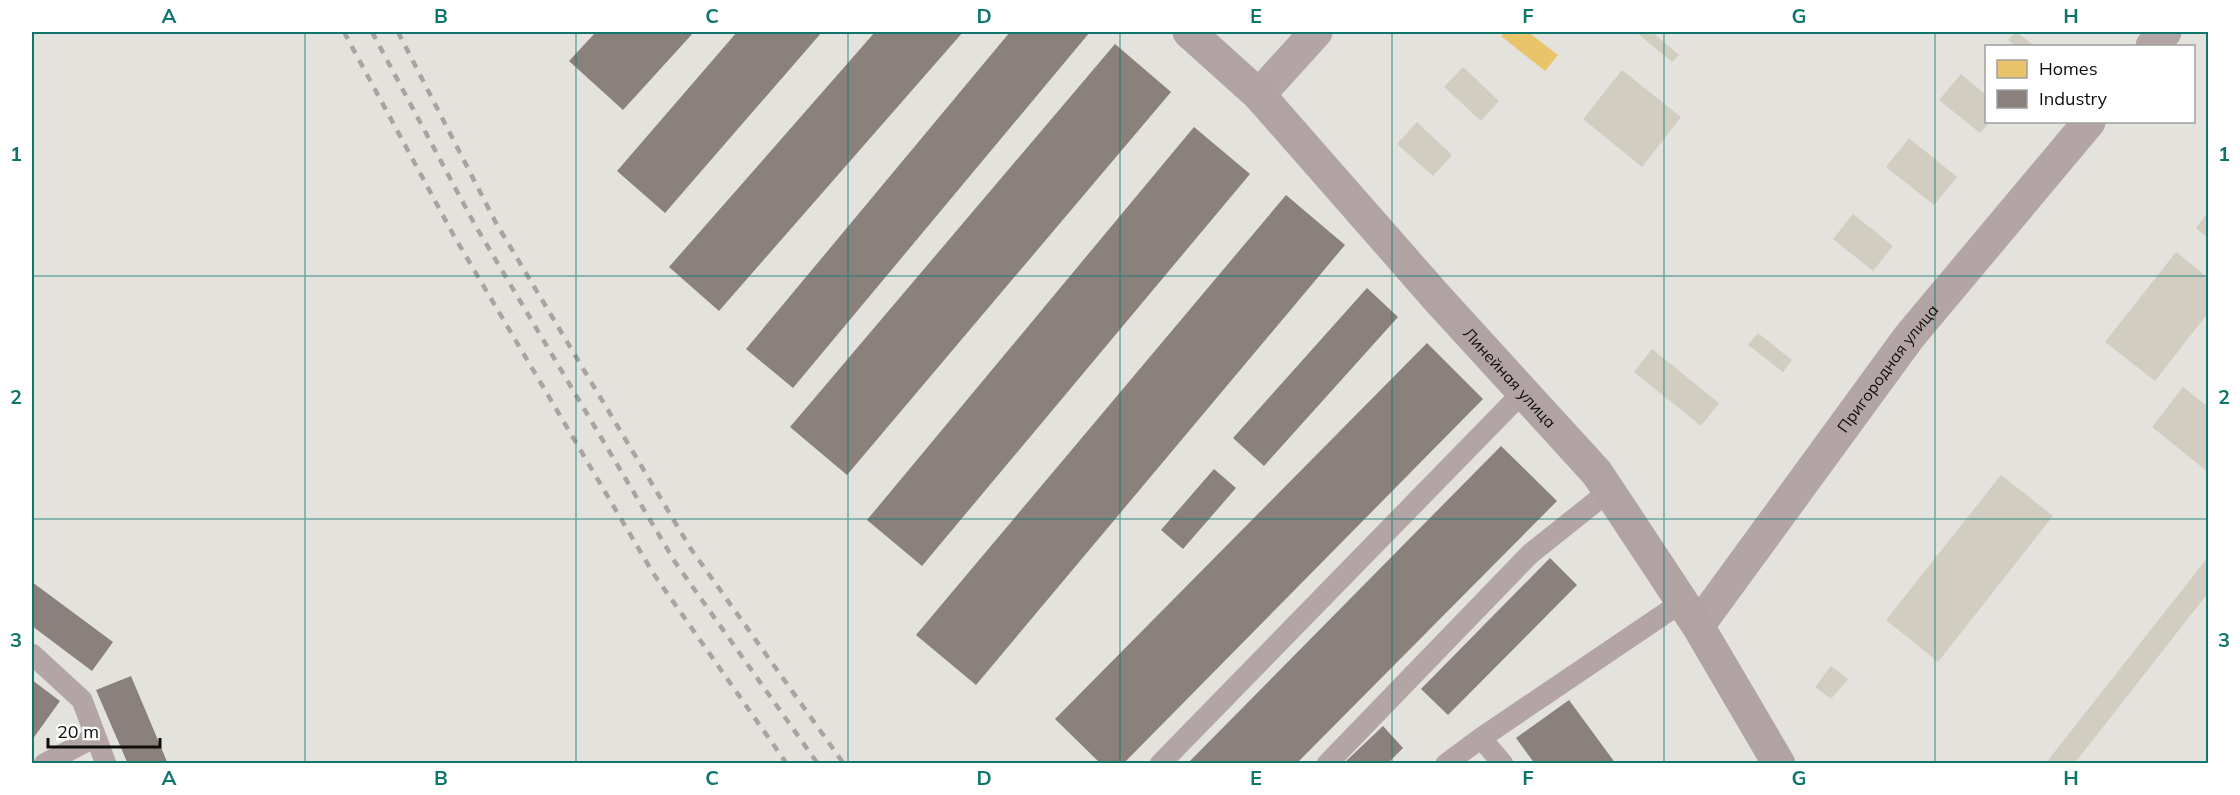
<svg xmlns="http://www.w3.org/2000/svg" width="2240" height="795" font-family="Mulish,sans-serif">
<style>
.homes{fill:#e9c46a}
.industry{fill:#8a817c}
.building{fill:#d1cec1}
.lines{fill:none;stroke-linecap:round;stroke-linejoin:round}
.lane{stroke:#b3a4a5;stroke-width:21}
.street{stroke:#b3a4a5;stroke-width:33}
.secondary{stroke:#b1a2a3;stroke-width:33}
.rail{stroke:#aaa3a2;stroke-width:4.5;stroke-dasharray:8 8;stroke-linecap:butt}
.grid{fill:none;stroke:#0f766e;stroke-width:1.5;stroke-opacity:0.55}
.labels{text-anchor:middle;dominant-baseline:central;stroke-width:6;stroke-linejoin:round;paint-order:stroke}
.street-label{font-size:16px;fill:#0e0e0b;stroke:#fff}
.neatline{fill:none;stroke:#0f766e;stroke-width:2}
.grid-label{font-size:20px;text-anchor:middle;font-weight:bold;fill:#0f766e}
</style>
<rect width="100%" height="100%" fill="#e3e2dd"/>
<path class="homes" d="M1505,32H1528L1558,55L1545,71L1501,36Z"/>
<path class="industry" d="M596,32H694L623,110L569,61Z
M737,32H822L665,213L617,171Z
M875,32H963L719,311L669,267Z
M1010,32H1090L793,388L746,349Z
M1115,44L1171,92L847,475L790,427Z
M1194,127L1250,174L922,566L867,520Z
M1286,195L1345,245L976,685L916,635Z
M1367,288L1398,317L1264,466L1233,438Z
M1427,343L1483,399L1123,764H1101L1055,719Z
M1501,446L1557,501L1296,764H1187Z
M1214,469L1236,488L1183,549L1161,530Z
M1550,558L1577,585L1448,715L1421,689Z
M32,582L113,642L92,671L32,626Z
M131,676L168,764H128L96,690Z
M32,680L60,701L32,740Z
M1569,700L1616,764H1535L1516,738Z
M1383,726L1403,748L1387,764H1343Z"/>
<path class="building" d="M1636,32H1652L1679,55L1672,62Z
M2015,32H2016L2035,46H2016L2008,40Z
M1463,67L1499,101L1481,121L1444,87Z
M1622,70L1681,117L1642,167L1583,119Z
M1961,74L1986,95V122H1990L1980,133L1939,100Z
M1417,122L1452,155L1433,176L1397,144Z
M1909,138L1957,177L1934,205L1886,167Z
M2208,212V238L2196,228Z
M1853,214L1893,246L1873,271L1833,239Z
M2176,252L2208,278V313L2155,381L2105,342Z
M1758,333L1792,360L1783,372L1748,345Z
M1652,349L1719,403L1701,426L1634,372Z
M2183,387L2208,407V472L2152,427Z
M2001,475L2053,516L1938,662L1886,620Z
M2208,557V593L2074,764H2045Z
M1831,666L1848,679L1831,699L1815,687Z"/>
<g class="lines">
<path class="lane" d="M32,654L82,700L106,764
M1481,738L1503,764
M44,764L95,737
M1160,764L1523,392
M1327,764L1530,554L1609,491
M1446,764L1481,738L1682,602"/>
<g class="street">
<path d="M2152,46L2165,32"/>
<path d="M1259,95L1316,32"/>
<path id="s1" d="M1698,626L1909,337L2089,122"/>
</g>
<path class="secondary" id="s2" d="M1189,32L1259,95L1438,299L1597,473L1698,626L1779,764"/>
<path class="rail" d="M344,32L454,236L653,573L787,764
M372,32L475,225L675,562L818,764
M398,32L496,223L691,549L844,764"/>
</g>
<path class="grid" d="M305,32V764M576,32V764M848,32V764M1120,32V764M1392,32V764M1664,32V764M1935,32V764M32,276H2208M32,519H2208"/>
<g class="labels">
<g class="street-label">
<text stroke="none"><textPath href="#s1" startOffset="320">Пригородная улица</textPath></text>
<text stroke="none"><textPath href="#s2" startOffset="472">Линейная улица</textPath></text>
</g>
</g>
<rect width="2240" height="795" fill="none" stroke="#ffffff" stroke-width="66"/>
<rect x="1985" y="45" width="210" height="78" fill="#ffffff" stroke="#9f9f9d" stroke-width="1.5"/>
<rect x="1997" y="60" width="30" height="18" fill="#e9c46a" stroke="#9f9f9d" stroke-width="1.5"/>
<text x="2039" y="75" font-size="18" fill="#0e0e0b">Homes</text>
<rect x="1997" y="90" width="30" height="18" fill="#8a817c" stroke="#9f9f9d" stroke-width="1.5"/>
<text x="2039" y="105" font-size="18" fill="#0e0e0b">Industry</text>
<path d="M48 738v9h112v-9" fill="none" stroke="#0e0e0b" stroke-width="3"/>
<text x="57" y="738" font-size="18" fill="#0e0e0b" stroke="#ffffff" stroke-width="4.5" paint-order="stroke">20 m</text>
<rect x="33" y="33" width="2174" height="729" class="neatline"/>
<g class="grid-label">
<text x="169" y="23">A</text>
<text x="441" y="23">B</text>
<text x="712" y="23">C</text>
<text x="984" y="23">D</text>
<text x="1256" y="23">E</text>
<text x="1528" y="23">F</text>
<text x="1799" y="23">G</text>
<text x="2071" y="23">H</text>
<text x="16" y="161">1</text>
<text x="2224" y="161">1</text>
<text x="16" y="404">2</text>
<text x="2224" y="404">2</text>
<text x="16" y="647">3</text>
<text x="2224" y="647">3</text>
<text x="169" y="785">A</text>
<text x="441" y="785">B</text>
<text x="712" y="785">C</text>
<text x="984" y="785">D</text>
<text x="1256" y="785">E</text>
<text x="1528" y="785">F</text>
<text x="1799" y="785">G</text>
<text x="2071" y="785">H</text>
</g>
</svg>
